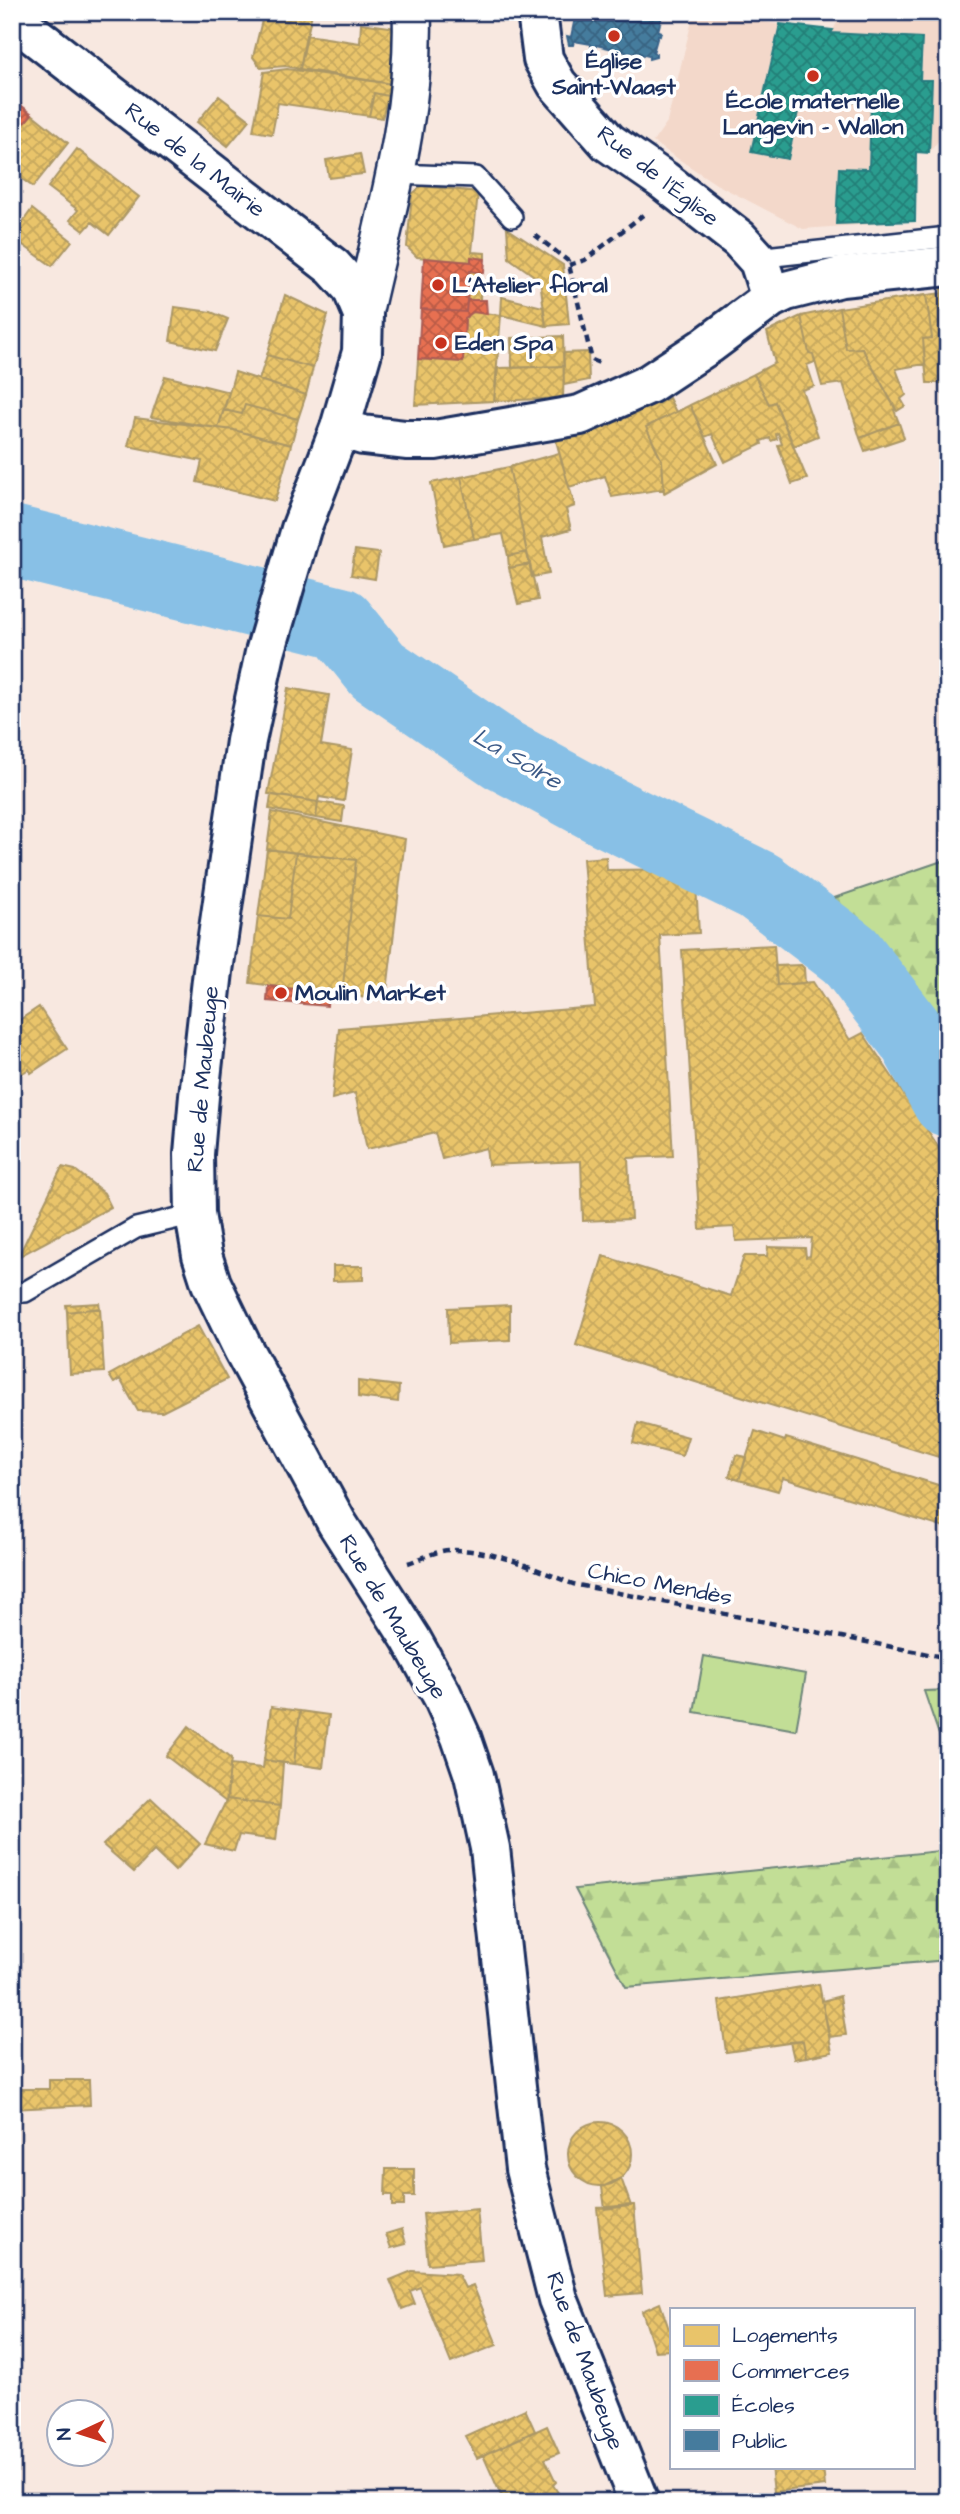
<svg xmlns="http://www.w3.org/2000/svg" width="960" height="2514" font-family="'Architects Daughter',sans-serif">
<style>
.built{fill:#f3d8ca}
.green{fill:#c2de96;stroke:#6e867a;stroke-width:2}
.forest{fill:url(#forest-firs);stroke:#6e867a;stroke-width:2}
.homes{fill:url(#homes-cross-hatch);stroke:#ab9766;stroke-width:2}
.shops{fill:url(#shops-cross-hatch);stroke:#aa5c55;stroke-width:2}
.schools{fill:url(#schools-cross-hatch);stroke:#267c80;stroke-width:2}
.public{fill:url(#public-cross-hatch);stroke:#38648a;stroke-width:2}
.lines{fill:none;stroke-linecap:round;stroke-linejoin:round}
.river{stroke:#88c0e6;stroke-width:72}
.lane-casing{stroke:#1b2f5e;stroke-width:24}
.street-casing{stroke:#1b2f5e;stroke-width:42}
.secondary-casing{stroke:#1b2f5e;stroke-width:44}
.path{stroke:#1b2f5e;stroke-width:4.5;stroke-dasharray:7 5;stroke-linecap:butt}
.lane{stroke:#fff;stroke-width:19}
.street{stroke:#fff;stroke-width:37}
.secondary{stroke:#fff;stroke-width:38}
.poi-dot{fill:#c8321e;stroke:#fff;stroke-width:2.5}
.labels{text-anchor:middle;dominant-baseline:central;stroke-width:7;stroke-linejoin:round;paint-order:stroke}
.poi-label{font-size:23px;font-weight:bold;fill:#1b2f5e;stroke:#fff;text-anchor:start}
.street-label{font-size:23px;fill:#1b2f5e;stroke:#fff}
.water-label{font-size:24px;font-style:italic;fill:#3c5a87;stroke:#fff}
</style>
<defs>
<pattern id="forest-firs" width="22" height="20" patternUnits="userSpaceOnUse" patternTransform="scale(1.75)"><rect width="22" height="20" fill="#c2de96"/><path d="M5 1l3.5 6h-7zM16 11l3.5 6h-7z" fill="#a6bf84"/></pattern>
<pattern id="homes-cross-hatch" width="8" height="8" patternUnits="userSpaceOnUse" patternTransform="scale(1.75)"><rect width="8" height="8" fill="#e9c46a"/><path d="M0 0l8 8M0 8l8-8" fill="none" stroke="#c7a95e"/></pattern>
<pattern id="shops-cross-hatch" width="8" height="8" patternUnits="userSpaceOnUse" patternTransform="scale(1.75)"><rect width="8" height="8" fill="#e76f51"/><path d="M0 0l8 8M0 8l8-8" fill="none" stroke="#ba5c46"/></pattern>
<pattern id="schools-cross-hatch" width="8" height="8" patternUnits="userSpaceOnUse" patternTransform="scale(1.75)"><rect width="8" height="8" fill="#2a9d8f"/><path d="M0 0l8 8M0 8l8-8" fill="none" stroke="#238078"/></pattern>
<pattern id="public-cross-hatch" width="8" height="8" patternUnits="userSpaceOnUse" patternTransform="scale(1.75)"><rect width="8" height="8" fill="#457b9d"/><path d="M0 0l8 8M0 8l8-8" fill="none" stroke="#396583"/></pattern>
</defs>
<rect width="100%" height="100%" fill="#f8e8e0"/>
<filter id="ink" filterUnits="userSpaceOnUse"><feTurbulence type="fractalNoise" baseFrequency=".0143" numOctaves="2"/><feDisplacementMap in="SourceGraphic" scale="14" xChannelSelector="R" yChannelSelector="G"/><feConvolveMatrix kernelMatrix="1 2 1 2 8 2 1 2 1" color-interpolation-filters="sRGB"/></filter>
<g filter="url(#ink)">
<path class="built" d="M694,12L804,28L833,30L843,12H948V128L929,153L916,152L915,221L803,229L716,184L653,142L667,122Z"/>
<path class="green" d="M704,1656L806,1674L796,1730L694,1712Z"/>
<path class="forest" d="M948,859V1136L834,970L764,922Z
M948,1690V1761L924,1691Z
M948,1850V1960L626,1987L575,1889Z"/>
<path class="homes" d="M264,12L312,13L300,69L286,66L261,68L253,57Z
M361,23L397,28L392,84L300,69L306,35L360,43Z
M287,69L392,84L388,96L374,93L369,116L278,103L272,134L253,131L264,72Z
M374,93L388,96L382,118L369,116Z
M219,96L250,120L228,146L197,122Z
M32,114L68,143L33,187L12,172V138Z
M77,149L139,197L109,235L92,222L84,231L70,220L78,210L48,187Z
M360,154L364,174L329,178L326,160Z
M422,186L478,192L472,252L485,253V259L471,257V262L417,257L407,247L412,194Z
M32,209L72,241L52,266L12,237Z
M507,228L563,265L569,324L546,326L540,280L509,258Z
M470,271L481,273L480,300H467Z
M941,289H948V352L947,336Z
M942,293L948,352V383H927L923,339L932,338L926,295Z
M285,295L328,315L313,368L267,355Z
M926,295L932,338L923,339L925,364L896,369L906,395L901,399L905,406L897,411L862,348L846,349L839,308Z
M502,297L543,307L546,326L501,315Z
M175,307L211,312L228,319L215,351L170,341Z
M839,308L846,349L862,348L896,410H894L899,423L860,438L843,383L822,386L813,354L809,353L801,316Z
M473,312L501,315L494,401L415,405L418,359L463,362L465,318Z
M801,316L809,353L813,354L815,362L807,365L814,386L802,390L818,436L794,446L775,402L769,404L754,374L775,363L767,332Z
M563,336L564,366L512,368L511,338Z
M588,352L589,380L564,385L563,353Z
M267,355L313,368L306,395L259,380Z
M564,366L563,398L494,401L498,368Z
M235,372L306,395L298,419L245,405L242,414L224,410Z
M754,374L769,404L775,402L807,479L792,484L778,445L782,444L778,433L776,434L777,439L771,441L770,438L761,441L762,444L725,462L712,434L705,437L690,405Z
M165,376L229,392L218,428L151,417Z
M669,398L676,412L646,427L662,461L664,489L612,497L605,476L569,487L556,441L610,424Z
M245,405L298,419L291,445L234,430L218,428L224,410L242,414Z
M690,405L717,464L664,493L662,461L646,427Z
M135,418L234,430L291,445L275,501L197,482L202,461L128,446Z
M899,423L904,438L865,451L860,438Z
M559,453L575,506L566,509L571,529L542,537L549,574L532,577L509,467Z
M509,467L527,552L508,556L503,534L474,539L461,477Z
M461,477L474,539L444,545L431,483Z
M355,550L379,553L375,579L351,575Z
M527,552L530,564L509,568L508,556Z
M530,564L538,600L518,604L509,568Z
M288,688L329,695L321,745L352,750L344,801L319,797L318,802L268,794Z
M271,795L318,802L316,818L269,809Z
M318,802L344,806L342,822L316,818Z
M272,812L405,839L386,1000L342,995L356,860L267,849Z
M267,849L296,853L288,919L258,916Z
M296,853L356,860L342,995L250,983L258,916L288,919Z
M606,857L607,870L695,869L699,933L660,935L673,1156L628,1158L631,1219L583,1221L581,1161L488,1165L486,1148L442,1159L435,1133L367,1149L355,1093L332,1099L339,1028L595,1007L583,859Z
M774,945L777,985L813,982L850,1040L863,1033L948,1161V1460L576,1345L603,1256L731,1296L744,1256H767L768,1247L805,1248L806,1257L810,1256L812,1238L736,1241L734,1227L700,1229L682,950Z
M801,965L804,968L805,983L777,985L775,966Z
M39,1007L67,1049L31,1073L29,1069L21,1074L12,1060V1025Z
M62,1167L75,1170L104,1193L111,1207L18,1257Z
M333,1266H363V1280L333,1281Z
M99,1303L100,1308L67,1312L66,1305Z
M510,1305V1340L449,1343L448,1308Z
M100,1308L104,1372L70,1374L67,1312Z
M198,1326L227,1379L162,1412L138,1411L120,1379L114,1383L109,1375Z
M358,1381L399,1386L398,1402L358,1397Z
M638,1423L688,1437L682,1456L633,1443Z
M755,1431L785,1441L786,1438L948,1488V1529L783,1478L778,1491L739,1480Z
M736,1455L746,1457L739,1480L729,1477Z
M271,1707L300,1711L294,1764L264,1760Z
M300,1711L329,1715L323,1768L294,1764Z
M189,1726L231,1759L226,1802L166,1756Z
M264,1760L283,1763L280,1806L227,1799L230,1765L263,1768Z
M151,1798L200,1844L175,1871L154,1851L134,1872L103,1845Z
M227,1799L280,1806L276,1840L239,1835L234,1851L205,1844Z
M819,1984L832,2052L806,2057L803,2041L726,2052L719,2001Z
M840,1996L846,2035L830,2037L822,2001Z
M803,2041L806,2057L794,2059L790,2042Z
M49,2080H89L90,2105L12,2109V2089H49Z
M568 2154a32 32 0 1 1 64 0a32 32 0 1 1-64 0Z
M386,2169H414V2196H404V2206H392V2195H385Z
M621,2178L631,2206L605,2209L602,2187Z
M630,2205H634L642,2293L607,2296L597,2208Z
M477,2209L482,2260L428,2264L423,2214Z
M402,2229L406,2244L391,2248L386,2234Z
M412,2271L458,2274L465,2288L473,2285L497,2345L451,2363L420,2287L410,2291L415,2304L402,2309L390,2280Z
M660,2303L671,2335V2350L655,2351L642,2311Z
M525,2409L535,2431L477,2458L465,2436Z
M547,2426L559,2453L545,2459L556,2482L553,2485L564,2502H504L483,2455Z
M771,2467H823L825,2486L774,2492Z"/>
<path class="shops" d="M12,98L32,114L12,138Z
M471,257L485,259L484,273L470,271L466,312L421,309L424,258L471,262Z
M467,300H486L487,314L473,312L465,318L463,362L418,359L421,309L466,312Z
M268,986L328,993L327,1006L267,1001Z"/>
<path class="schools" d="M780,24L833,30L831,33L922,38L920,80H932L929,153L916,152L915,221L836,224L839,168L869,169L871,102H800L788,159L751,152Z"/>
<path class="public" d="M575,12H663L658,31L661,32L660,36L658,35L653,53L656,54V57L649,59V56L631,52L630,55H625L626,52L596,45L595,49L591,48V44L574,41L573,45H569L567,36L571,37L575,18L571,16Z"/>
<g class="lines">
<path class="river" d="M12,541L340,623L378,670L503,755L608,812L759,886L850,955L914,1039L948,1101"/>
<defs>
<path id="lane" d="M394,174L476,177L512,217
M756,258L948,237
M12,1292H25L136,1228L195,1214"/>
<path id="street" d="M363,314C385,215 416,114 412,12"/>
<path id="secondary" d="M537,12L543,59L557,84L608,142L663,180L739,239L759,261L771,298
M12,18L333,267L352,288L363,314L362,352L340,428L301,529L265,653L246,741L213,971L199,1096L194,1154L195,1214L202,1255L211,1283L243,1349L337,1523L411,1639L442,1695L461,1737L474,1775L490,1848L525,2169L558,2299L639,2502
M340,428L363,435L406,440H435L580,415L649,384L708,345L771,298L786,291L841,277L948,266"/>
</defs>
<use href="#lane" class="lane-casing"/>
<use href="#street" class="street-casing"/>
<use href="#secondary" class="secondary-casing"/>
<path class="path" d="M535,235L568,261L592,360L599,363
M569,265L585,260L643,215
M408,1563C421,1559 437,1550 451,1550C493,1549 535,1569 573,1584L948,1658"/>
<use href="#lane" class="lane"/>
<use href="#street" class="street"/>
<use href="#secondary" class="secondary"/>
</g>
</g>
<g class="poi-dot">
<circle cx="614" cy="36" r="7"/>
<circle cx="813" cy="76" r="7"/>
<circle cx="438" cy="285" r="7"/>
<circle cx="441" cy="343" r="7"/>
<circle cx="281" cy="993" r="7"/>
</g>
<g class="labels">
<g class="poi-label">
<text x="614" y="61" text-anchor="middle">Église<tspan x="614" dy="26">Saint-Waast</tspan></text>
<text x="813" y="101" text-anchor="middle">École maternelle<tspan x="813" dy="26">Langevin - Wallon</tspan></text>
<text x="452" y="285">L'Atelier floral</text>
<text x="455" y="343">Eden Spa</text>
<text x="295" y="993">Moulin Market</text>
</g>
<g class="street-label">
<text transform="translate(195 160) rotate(38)">Rue de la Mairie</text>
<text transform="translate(658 176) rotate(38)">Rue de l'Église</text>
<text transform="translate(203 1079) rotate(-85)">Rue de Maubeuge</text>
<text transform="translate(660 1584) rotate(11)">Chico Mendès</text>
<text transform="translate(393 1617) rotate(59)">Rue de Maubeuge</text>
<text transform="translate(585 2361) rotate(70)">Rue de Maubeuge</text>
</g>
<g class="water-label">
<text transform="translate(517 759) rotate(30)">La Solre</text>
</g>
</g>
<rect width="960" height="2514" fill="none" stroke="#fff" stroke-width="42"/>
<rect x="21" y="21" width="918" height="2472" fill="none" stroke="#1b2f5e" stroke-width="2.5" filter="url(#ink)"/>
<rect x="670" y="2308" width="245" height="161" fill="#ffffff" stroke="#a4acbf" stroke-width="2"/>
<rect x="684" y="2325" width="35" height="21" fill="#e9c46a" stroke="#a4acbf" stroke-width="2"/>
<text x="732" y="2342" font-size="21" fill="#1b2f5e">Logements</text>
<rect x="684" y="2360" width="35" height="21" fill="#e76f51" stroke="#a4acbf" stroke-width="2"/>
<text x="732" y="2378" font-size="21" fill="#1b2f5e">Commerces</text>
<rect x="684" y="2395" width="35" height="21" fill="#2a9d8f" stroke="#a4acbf" stroke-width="2"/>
<text x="732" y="2412" font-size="21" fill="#1b2f5e">Écoles</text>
<rect x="684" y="2430" width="35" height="21" fill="#457b9d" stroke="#a4acbf" stroke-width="2"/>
<text x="732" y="2448" font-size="21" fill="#1b2f5e">Public</text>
<g transform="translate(80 2433) rotate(266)"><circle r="33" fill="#ffffff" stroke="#a4acbf" stroke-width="2"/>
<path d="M0-5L12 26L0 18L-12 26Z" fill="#c8321e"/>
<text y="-10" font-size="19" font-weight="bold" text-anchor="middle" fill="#1b2f5e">N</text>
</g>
</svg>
